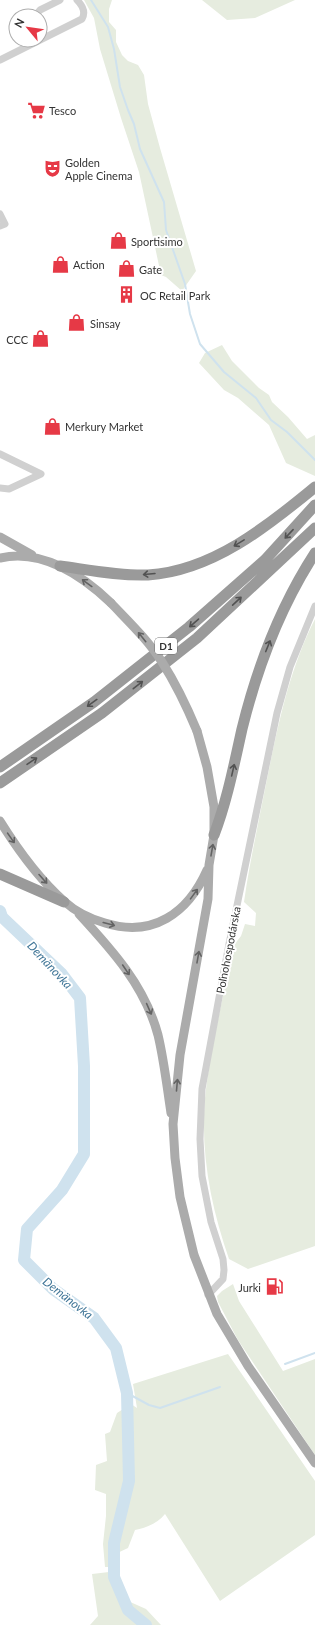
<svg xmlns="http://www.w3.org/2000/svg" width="315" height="1625" font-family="Lato,sans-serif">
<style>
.green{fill:#e6ecdf}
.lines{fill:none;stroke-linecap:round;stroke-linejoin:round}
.stream{stroke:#cfe2ee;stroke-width:2}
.river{stroke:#cfe2ee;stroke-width:12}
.minor{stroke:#d0d0d0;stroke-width:7}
.major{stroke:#ababab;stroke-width:9}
.highway{stroke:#9a9a9a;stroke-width:11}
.major-bridge{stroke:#ababab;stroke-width:9}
.oneway{stroke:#525252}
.oneway2{stroke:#636363}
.labels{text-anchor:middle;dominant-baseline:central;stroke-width:4;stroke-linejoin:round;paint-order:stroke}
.shield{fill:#fff;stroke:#707070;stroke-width:1}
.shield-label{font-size:10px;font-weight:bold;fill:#333}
.poi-label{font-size:11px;fill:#333;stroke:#fff;text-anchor:start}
.street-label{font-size:11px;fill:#333;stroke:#fff}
.water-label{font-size:12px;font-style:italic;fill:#3f7597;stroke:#fff}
</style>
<rect width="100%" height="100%" fill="#fff"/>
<path class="green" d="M84,0H112L109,9V22L116,30V42L122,55L128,61L138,65L144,75L148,104L160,148L196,271L182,291L166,277L161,275L139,172L121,118L100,49L94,18Z
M202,0H295L255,18L227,20Z
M222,345L232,361L259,388L269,395L272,402L288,417L307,439L315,435V476L286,463L269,425L238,398L224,390L199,363L205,353Z
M315,619V1246L248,1269L229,1259C210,1204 199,1147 206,1089C212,1041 224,993 234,945L241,936L245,924L255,926L256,913L244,902C249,866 257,830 264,794C276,735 287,674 315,619Z
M233,1284L239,1301L283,1371L315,1359V1455L238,1340L218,1302L217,1296L222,1291Z
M228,1354L315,1481V1535L220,1601L165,1514C158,1523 146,1528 135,1530L128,1548L111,1556L109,1567H105L103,1544L106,1516V1494L95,1490L96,1465L107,1461L105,1434L110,1432L117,1413L131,1404L137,1408L133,1384Z
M109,1572L123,1609L128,1601L146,1609L161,1625H90L98,1616L92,1574Z"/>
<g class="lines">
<path class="stream" d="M91,0L108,27L114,49L120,87L128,110L134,124L140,149L164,202L166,230L185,284L190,314L200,344L224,372L256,398L271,420L287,432L315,460
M285,1364L315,1353
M127,1393L149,1405L160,1408L220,1387"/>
<path class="river" d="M0,911L2,917L61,973L80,998L84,1066V1154L62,1190L27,1229L24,1260L53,1289L94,1318L116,1348L127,1393L129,1481L114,1543V1577L128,1610L146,1625"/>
<path class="minor" d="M35,16L40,10L60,0
M0,60L82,19C86,12 82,5 77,0
M0,214L5,224L0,226
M0,454L41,474L9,489L0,488
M208,1295L223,1279L224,1270L223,1259L211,1222L202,1176L200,1139L202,1089L229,944L277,713L290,667L315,606"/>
<path class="major" d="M0,537L32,555
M0,558C42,548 83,576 111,603
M197,731L207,767L214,807V835L209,865L208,899L180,1055L173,1124L175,1158L180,1197L194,1255L217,1314L248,1366L315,1463
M0,821C18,850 39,879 65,902C76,912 91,919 105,923C153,938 188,913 207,870
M79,914C112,950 145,986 158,1035C164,1060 167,1087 171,1113"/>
<path class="highway" d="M60,566C89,570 119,576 148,575C212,571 268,526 315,487
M0,767L94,702L189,627L265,560L315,505
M0,783L102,713L197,638L315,528
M214,835C227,801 234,765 242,729C257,668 280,607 315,553
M0,874L64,902"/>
<path class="major-bridge" d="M111,603C129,622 148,640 162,662C176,684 187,707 197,731"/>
</g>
<defs><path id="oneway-shaft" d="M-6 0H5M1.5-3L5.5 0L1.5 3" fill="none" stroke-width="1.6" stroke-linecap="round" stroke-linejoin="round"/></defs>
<g class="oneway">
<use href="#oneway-shaft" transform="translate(289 534) rotate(133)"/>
<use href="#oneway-shaft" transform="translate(239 543) rotate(149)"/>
<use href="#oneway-shaft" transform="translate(149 574) rotate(175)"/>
<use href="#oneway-shaft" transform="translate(237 601) rotate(-43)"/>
<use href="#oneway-shaft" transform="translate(194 623) rotate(139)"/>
<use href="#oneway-shaft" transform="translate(268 646) rotate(-68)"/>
<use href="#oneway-shaft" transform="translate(138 685) rotate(-38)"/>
<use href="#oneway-shaft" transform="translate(92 703) rotate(144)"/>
<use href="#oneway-shaft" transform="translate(32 761) rotate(-34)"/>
<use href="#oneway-shaft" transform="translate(233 770) rotate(-77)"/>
</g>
<g class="oneway2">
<use href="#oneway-shaft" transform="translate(87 583) rotate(-144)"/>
<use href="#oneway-shaft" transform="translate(142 637) rotate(-129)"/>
<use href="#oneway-shaft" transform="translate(11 838) rotate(55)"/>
<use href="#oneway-shaft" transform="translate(212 850) rotate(-80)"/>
<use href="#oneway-shaft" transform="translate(43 879) rotate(48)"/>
<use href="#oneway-shaft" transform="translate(194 894) rotate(-54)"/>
<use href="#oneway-shaft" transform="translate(109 924) rotate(15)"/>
<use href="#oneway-shaft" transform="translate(198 957) rotate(-80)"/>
<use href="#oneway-shaft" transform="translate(126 970) rotate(56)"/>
<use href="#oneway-shaft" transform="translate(149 1009) rotate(66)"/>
<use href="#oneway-shaft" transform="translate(177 1085) rotate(-85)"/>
</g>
<defs>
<symbol id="supermarket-bare" viewBox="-9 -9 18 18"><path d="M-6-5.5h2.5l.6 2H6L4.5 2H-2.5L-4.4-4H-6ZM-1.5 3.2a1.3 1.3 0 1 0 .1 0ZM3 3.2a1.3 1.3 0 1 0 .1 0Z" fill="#e63946" stroke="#fff" stroke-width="2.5" paint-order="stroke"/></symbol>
<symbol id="theatre-bare" viewBox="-9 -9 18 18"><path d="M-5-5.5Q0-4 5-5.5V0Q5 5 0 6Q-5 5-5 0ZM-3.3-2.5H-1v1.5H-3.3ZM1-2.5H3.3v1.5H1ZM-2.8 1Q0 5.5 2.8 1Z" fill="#e63946" stroke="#fff" stroke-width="2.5" paint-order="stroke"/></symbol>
<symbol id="shop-bare" viewBox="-9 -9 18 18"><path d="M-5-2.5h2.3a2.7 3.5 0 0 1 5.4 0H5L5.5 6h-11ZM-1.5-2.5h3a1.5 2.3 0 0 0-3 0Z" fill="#e63946" stroke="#fff" stroke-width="2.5" paint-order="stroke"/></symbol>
<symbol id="building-bare" viewBox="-9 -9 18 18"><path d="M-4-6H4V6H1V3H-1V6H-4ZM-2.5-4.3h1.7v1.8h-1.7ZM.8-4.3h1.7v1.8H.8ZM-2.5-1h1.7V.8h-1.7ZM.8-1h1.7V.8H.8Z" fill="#e63946" stroke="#fff" stroke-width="2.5" paint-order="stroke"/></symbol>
<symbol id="fuel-bare" viewBox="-9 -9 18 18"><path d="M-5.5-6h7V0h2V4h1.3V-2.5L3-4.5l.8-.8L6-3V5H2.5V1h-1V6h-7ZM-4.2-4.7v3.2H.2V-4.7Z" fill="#e63946" stroke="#fff" stroke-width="2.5" paint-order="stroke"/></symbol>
</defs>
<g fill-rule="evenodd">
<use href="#supermarket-bare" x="24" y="98" width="25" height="25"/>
<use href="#theatre-bare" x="40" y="156" width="25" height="25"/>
<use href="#shop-bare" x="106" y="228" width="25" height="25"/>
<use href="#shop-bare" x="48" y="252" width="25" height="25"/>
<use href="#shop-bare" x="114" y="256" width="25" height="25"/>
<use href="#building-bare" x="114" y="282" width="25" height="25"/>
<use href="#shop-bare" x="64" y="310" width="25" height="25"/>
<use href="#shop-bare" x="28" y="326" width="25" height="25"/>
<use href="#shop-bare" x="40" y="414" width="25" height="25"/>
<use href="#fuel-bare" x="262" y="1274" width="25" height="25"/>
</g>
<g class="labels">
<rect class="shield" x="155" y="638" width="22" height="16" rx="3"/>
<g class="shield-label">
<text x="166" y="646">D1</text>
</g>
<g class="poi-label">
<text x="49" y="110">Tesco</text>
<text x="65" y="162">Golden<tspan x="65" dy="13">Apple Cinema</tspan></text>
<text x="131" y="241">Sportisimo</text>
<text x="73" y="264">Action</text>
<text x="139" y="269">Gate</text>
<text x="140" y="295">OC Retail Park</text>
<text x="90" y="323">Sinsay</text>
<text x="28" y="339" text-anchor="end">CCC</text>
<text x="65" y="426">Merkury Market</text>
<text x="261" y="1287" text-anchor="end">Jurki</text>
</g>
<g class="street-label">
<text transform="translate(228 950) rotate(-79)">Poľnohospodárska</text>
</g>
<g class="water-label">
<text transform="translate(50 965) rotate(47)">Demänovka</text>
<text transform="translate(68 1298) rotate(38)">Demänovka</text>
</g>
</g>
<g transform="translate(28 28) rotate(299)"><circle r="19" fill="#ffffff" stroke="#adadad"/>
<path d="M0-3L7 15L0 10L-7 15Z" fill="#e63946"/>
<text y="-6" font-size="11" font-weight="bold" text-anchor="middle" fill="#333333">N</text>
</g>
</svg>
